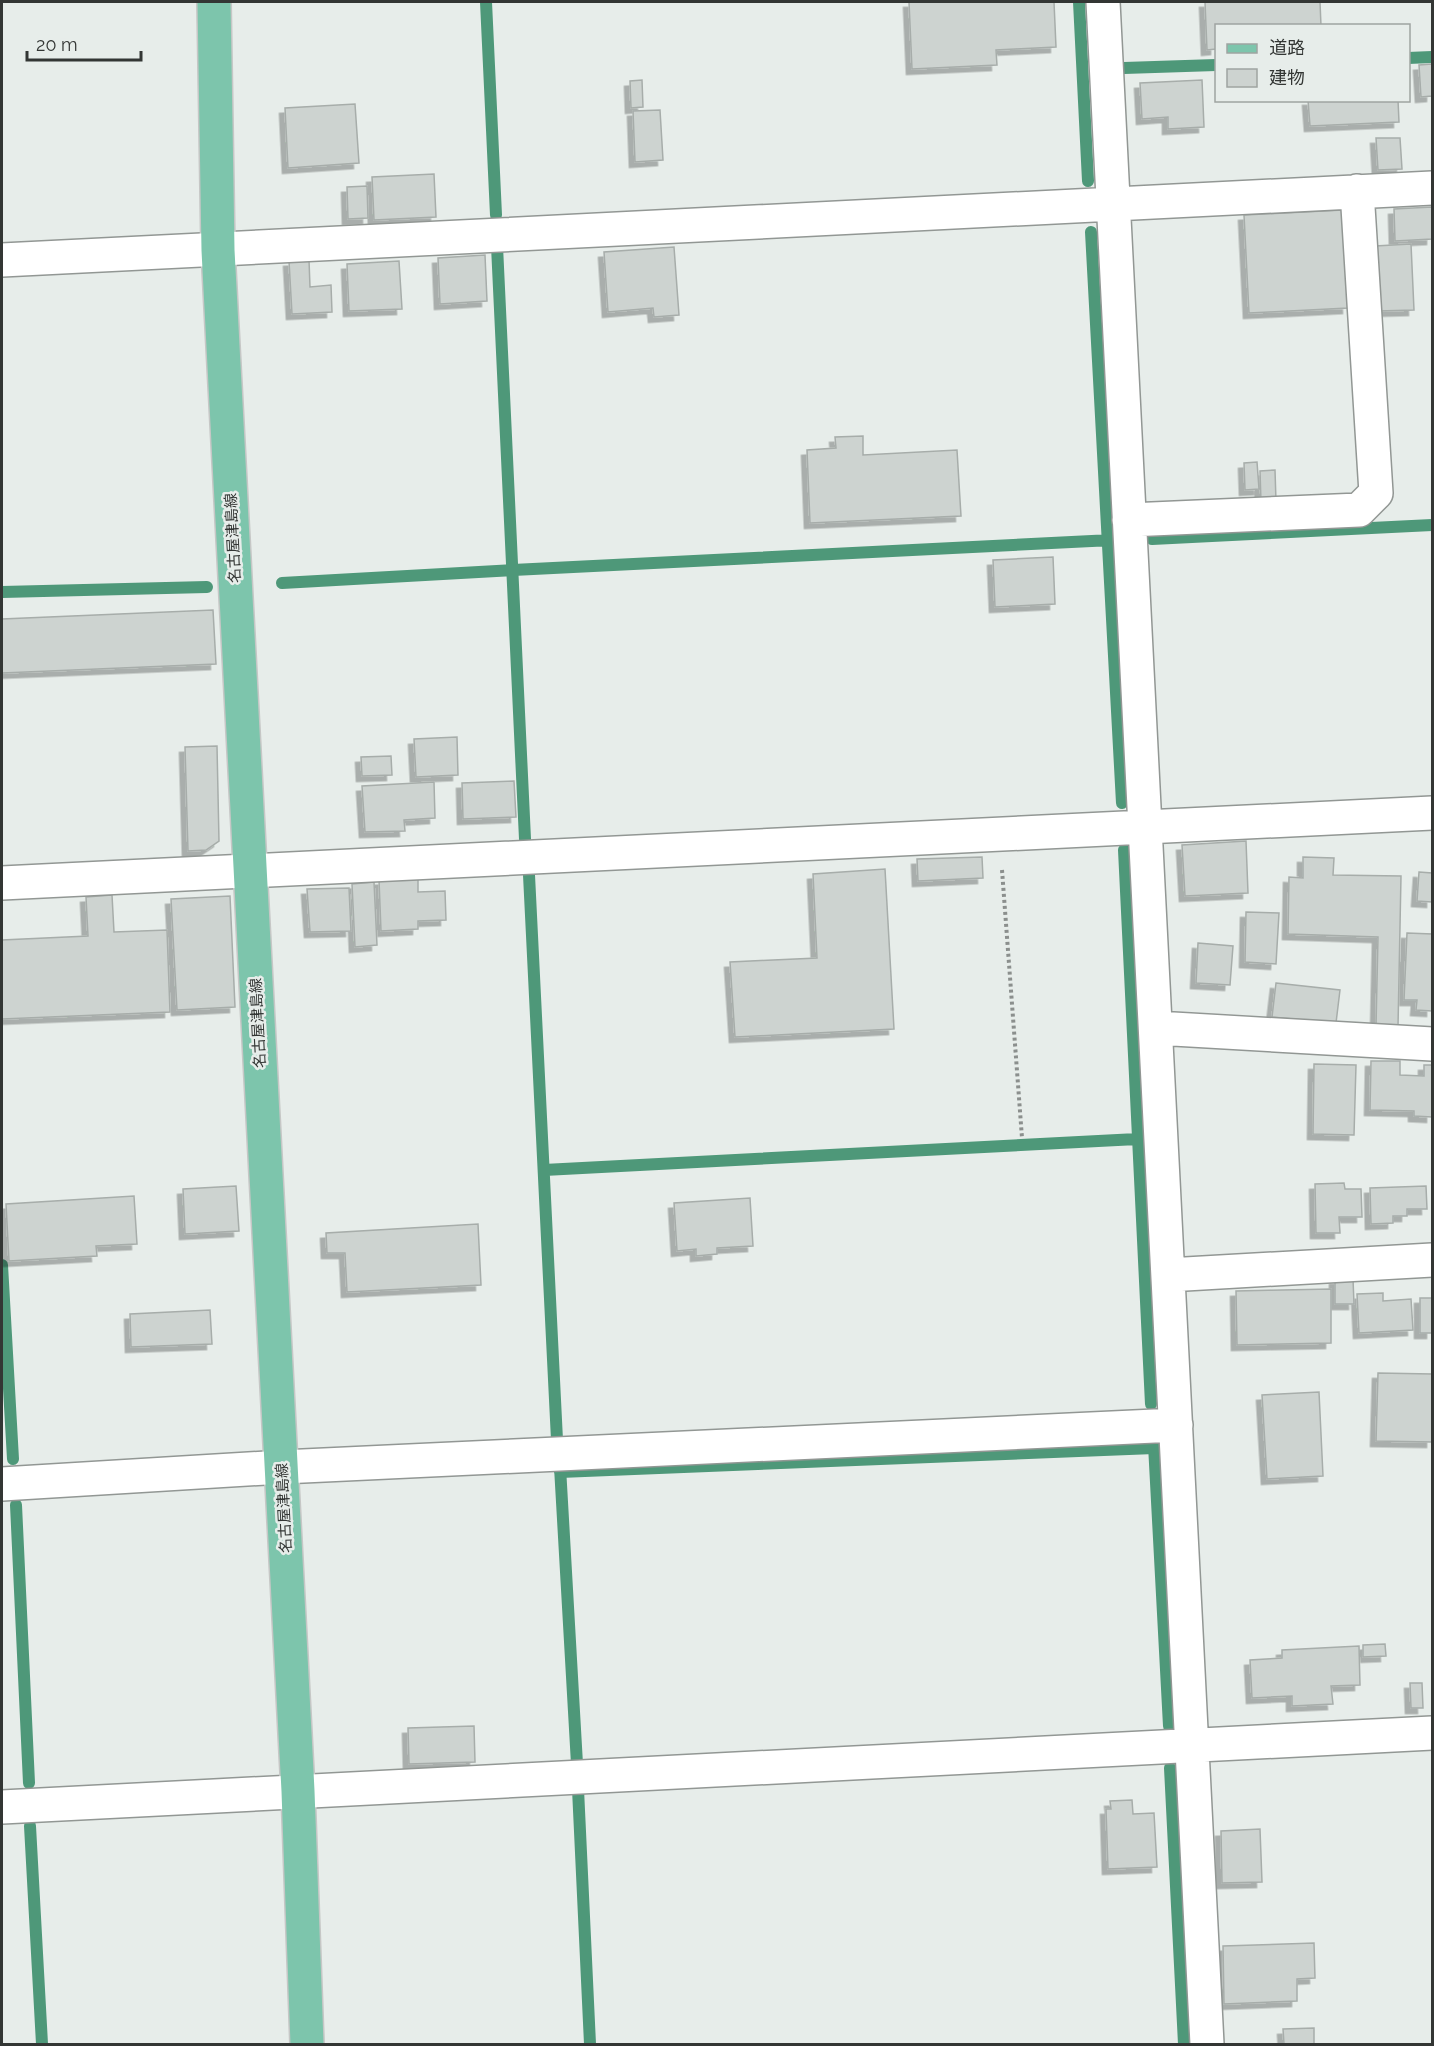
<svg xmlns="http://www.w3.org/2000/svg" width="1434" height="2046" font-family="Raleway,'Noto Sans JP',sans-serif">
<style>
.lines{fill:none;stroke-linecap:round;stroke-linejoin:round}
.stream{stroke:#4e9879;stroke-width:12}
.building{fill:#cdd3d0;stroke:#a7adaa;stroke-width:1.5;filter:url(#shadow)}
.minor-casing{stroke:#929794;stroke-width:36}
.primary-casing{stroke:#c6c7c6;stroke-width:36}
.path{stroke:#8b8f8d;stroke-width:4;stroke-dasharray:3 3;stroke-linecap:butt}
.minor{stroke:#fff;stroke-width:33}
.primary{stroke:#7dc5ac;stroke-width:33}
.labels{text-anchor:middle;dominant-baseline:central;stroke-width:5;stroke-linejoin:round;paint-order:stroke}
.street-label{font-size:15px;fill:#333634;stroke:#e7edea}
</style>
<defs>
<filter id="shadow"><feDropShadow dx="-5.5" dy="5.5" stdDeviation="0" flood-color="#0004"/></filter>
</defs>
<rect width="100%" height="100%" fill="#e7edea"/>
<g class="lines">
<path class="stream" d="M486,2L496,215
M1079,2L1088,181
M1408,58L1432,57
M1124,68L1216,65
M1091,232L1122,803
M497,246L525,839
M1152,539L1432,525
M282,583L513,570L1112,540
M2,592L207,587
M1124,850L1151,1404
M529,875L557,1440
M544,1170L1137,1139
M2,1265L13,1459
M1154,1445L1169,1726
M560,1467L577,1764
M560,1472L1154,1448
M16,1505L29,1783
M1170,1768L1184,2044
M578,1789L590,2044
M30,1826L42,2044"/>
</g>
<path class="building" d="M909,2H1054L1056,47L996,50L997,65L912,69Z
M1205,2H1320L1321,26H1216V49L1207,50Z
M1432,64V96L1421,97L1419,65Z
M642,80L643,107L631,108L630,81Z
M1202,80L1204,127L1168,129V117L1142,119L1140,83Z
M1308,100H1398L1399,122L1310,126Z
M355,104L359,163L288,168L285,108Z
M660,110L663,160L635,162L633,111Z
M1376,138H1400L1402,169L1378,170Z
M434,174L436,217L374,220L372,177Z
M367,186L368,218L348,219L347,187Z
M1432,207V239L1395,241L1394,209Z
M1343,210L1348,308L1249,313L1244,215Z
M1411,244L1414,310L1378,311L1375,246Z
M674,247L679,315L654,317L653,308L608,312L604,252Z
M485,255L487,301L440,304L438,258Z
M309,260L310,287L331,285L332,312L292,314L289,261Z
M399,261L402,309L349,311L347,264Z
M863,436V455L957,450L961,516L810,523L807,450L836,448L835,437Z
M1257,462L1259,489L1245,490L1244,463Z
M1275,470L1276,501L1261,502L1260,471Z
M1053,557L1055,604L995,607L993,560Z
M213,610L216,664L2,673V619Z
M457,737L458,775L416,777L414,739Z
M217,746L219,841L206,850L188,851L185,747Z
M391,756L392,775L362,776L361,757Z
M514,781L516,817L463,819L462,783Z
M434,782L435,818L404,820L405,831L365,832L362,786Z
M1246,841L1248,893L1185,896L1182,845Z
M982,857L983,878L918,881L917,859Z
M1303,857L1334,858L1333,875L1401,876L1398,1027L1376,1026L1378,937L1288,934L1289,877L1303,878Z
M885,869L894,1029L735,1037L730,962L817,958L813,874Z
M1419,872L1432,873V902L1417,901Z
M418,878V892L445,891L446,920L418,921V929L381,931L379,880Z
M374,882L377,945L355,947L352,884Z
M349,888L351,931L310,932L307,889Z
M112,895L114,932L167,930L170,1012L2,1019V940L88,936L86,897Z
M230,896L235,1007L177,1010L171,899Z
M1246,912L1279,913L1276,964L1245,962Z
M1407,933L1432,934V1011L1416,1010L1417,1000H1404Z
M1198,943L1233,946L1230,985L1196,983Z
M1276,983L1340,990L1336,1023L1272,1017Z
M1371,1061H1400V1075L1424,1076V1065H1432V1117L1414,1116V1111L1370,1110Z
M1314,1064L1356,1065L1354,1135L1313,1134Z
M1344,1183L1345,1189H1361L1362,1217H1339L1340,1233H1316L1315,1184Z
M236,1186L239,1231L185,1234L183,1189Z
M1426,1186L1427,1209H1407V1216H1393V1223L1371,1224L1370,1188Z
M134,1196L137,1244L96,1246L97,1256L9,1261L6,1204Z
M750,1198L753,1246L717,1248V1254L696,1256V1249L677,1251L674,1203Z
M478,1224L481,1285L347,1292L345,1253H327L326,1233Z
M1335,1279H1353L1354,1304H1335Z
M1331,1289V1343L1237,1345L1236,1291Z
M1383,1293V1301L1411,1299L1413,1330L1359,1333L1357,1294Z
M1420,1298H1432V1333H1420Z
M210,1310L212,1344L131,1347L130,1314Z
M1378,1373L1432,1374V1442L1376,1441Z
M1319,1392L1323,1476L1267,1479L1262,1395Z
M1385,1644L1386,1656L1363,1657V1645Z
M1359,1646L1360,1685L1331,1686L1333,1704L1292,1706V1696L1252,1698L1250,1660L1282,1658V1650Z
M1410,1683H1422L1423,1708H1411Z
M474,1726L475,1762L409,1764L408,1728Z
M1132,1800L1133,1814L1154,1813L1157,1867L1108,1869L1106,1809H1111L1110,1801Z
M1260,1829L1262,1882L1222,1883L1221,1831Z
M1314,1943L1315,1978L1297,1979V2001L1224,2004L1223,1946Z
M1314,2028V2044H1284L1283,2029Z"/>
<g class="lines">
<defs>
<path id="minor" d="M1103,2L1207,2044
M2,260L1432,188
M1129,520L1359,510L1376,493L1357,191
M2,883L1432,813
M1156,1028L1432,1044
M1168,1275L1432,1260
M2,1484L282,1467L1176,1425
M2,1807L1432,1733"/>
<path id="primary" d="M214,2L218,250L298,1791L307,2044"/>
</defs>
<use href="#minor" class="minor-casing"/>
<use href="#primary" class="primary-casing"/>
<path class="path" d="M1002,870L1022,1138"/>
<use href="#minor" class="minor"/>
<use href="#primary" class="primary"/>
</g>
<g class="labels">
<g class="street-label">
<text transform="translate(233 538) rotate(-93)">名古屋津島線</text>
<text transform="translate(258 1023) rotate(-93)">名古屋津島線</text>
<text transform="translate(284 1508) rotate(-93)">名古屋津島線</text>
</g>
</g>
<rect width="1434" height="2046" fill="none" stroke="#333634" stroke-width="6"/>
<rect x="1215" y="24" width="195" height="78" fill="#e7edea" stroke="#9fa4a1" stroke-width="1.5"/>
<rect x="1227" y="44" width="30" height="9" fill="#7dc5ac" stroke="#9fa4a1" stroke-width="1.5"/>
<text x="1269" y="54" font-size="18" fill="#333634">道路</text>
<rect x="1227" y="69" width="30" height="18" fill="#cdd3d0" stroke="#9fa4a1" stroke-width="1.5"/>
<text x="1269" y="84" font-size="18" fill="#333634">建物</text>
<path d="M27 51v9h114v-9" fill="none" stroke="#333634" stroke-width="3"/>
<text x="36" y="51" font-size="18" fill="#333634" stroke="#e7edea" stroke-width="4.5" paint-order="stroke">20 m</text>
</svg>
